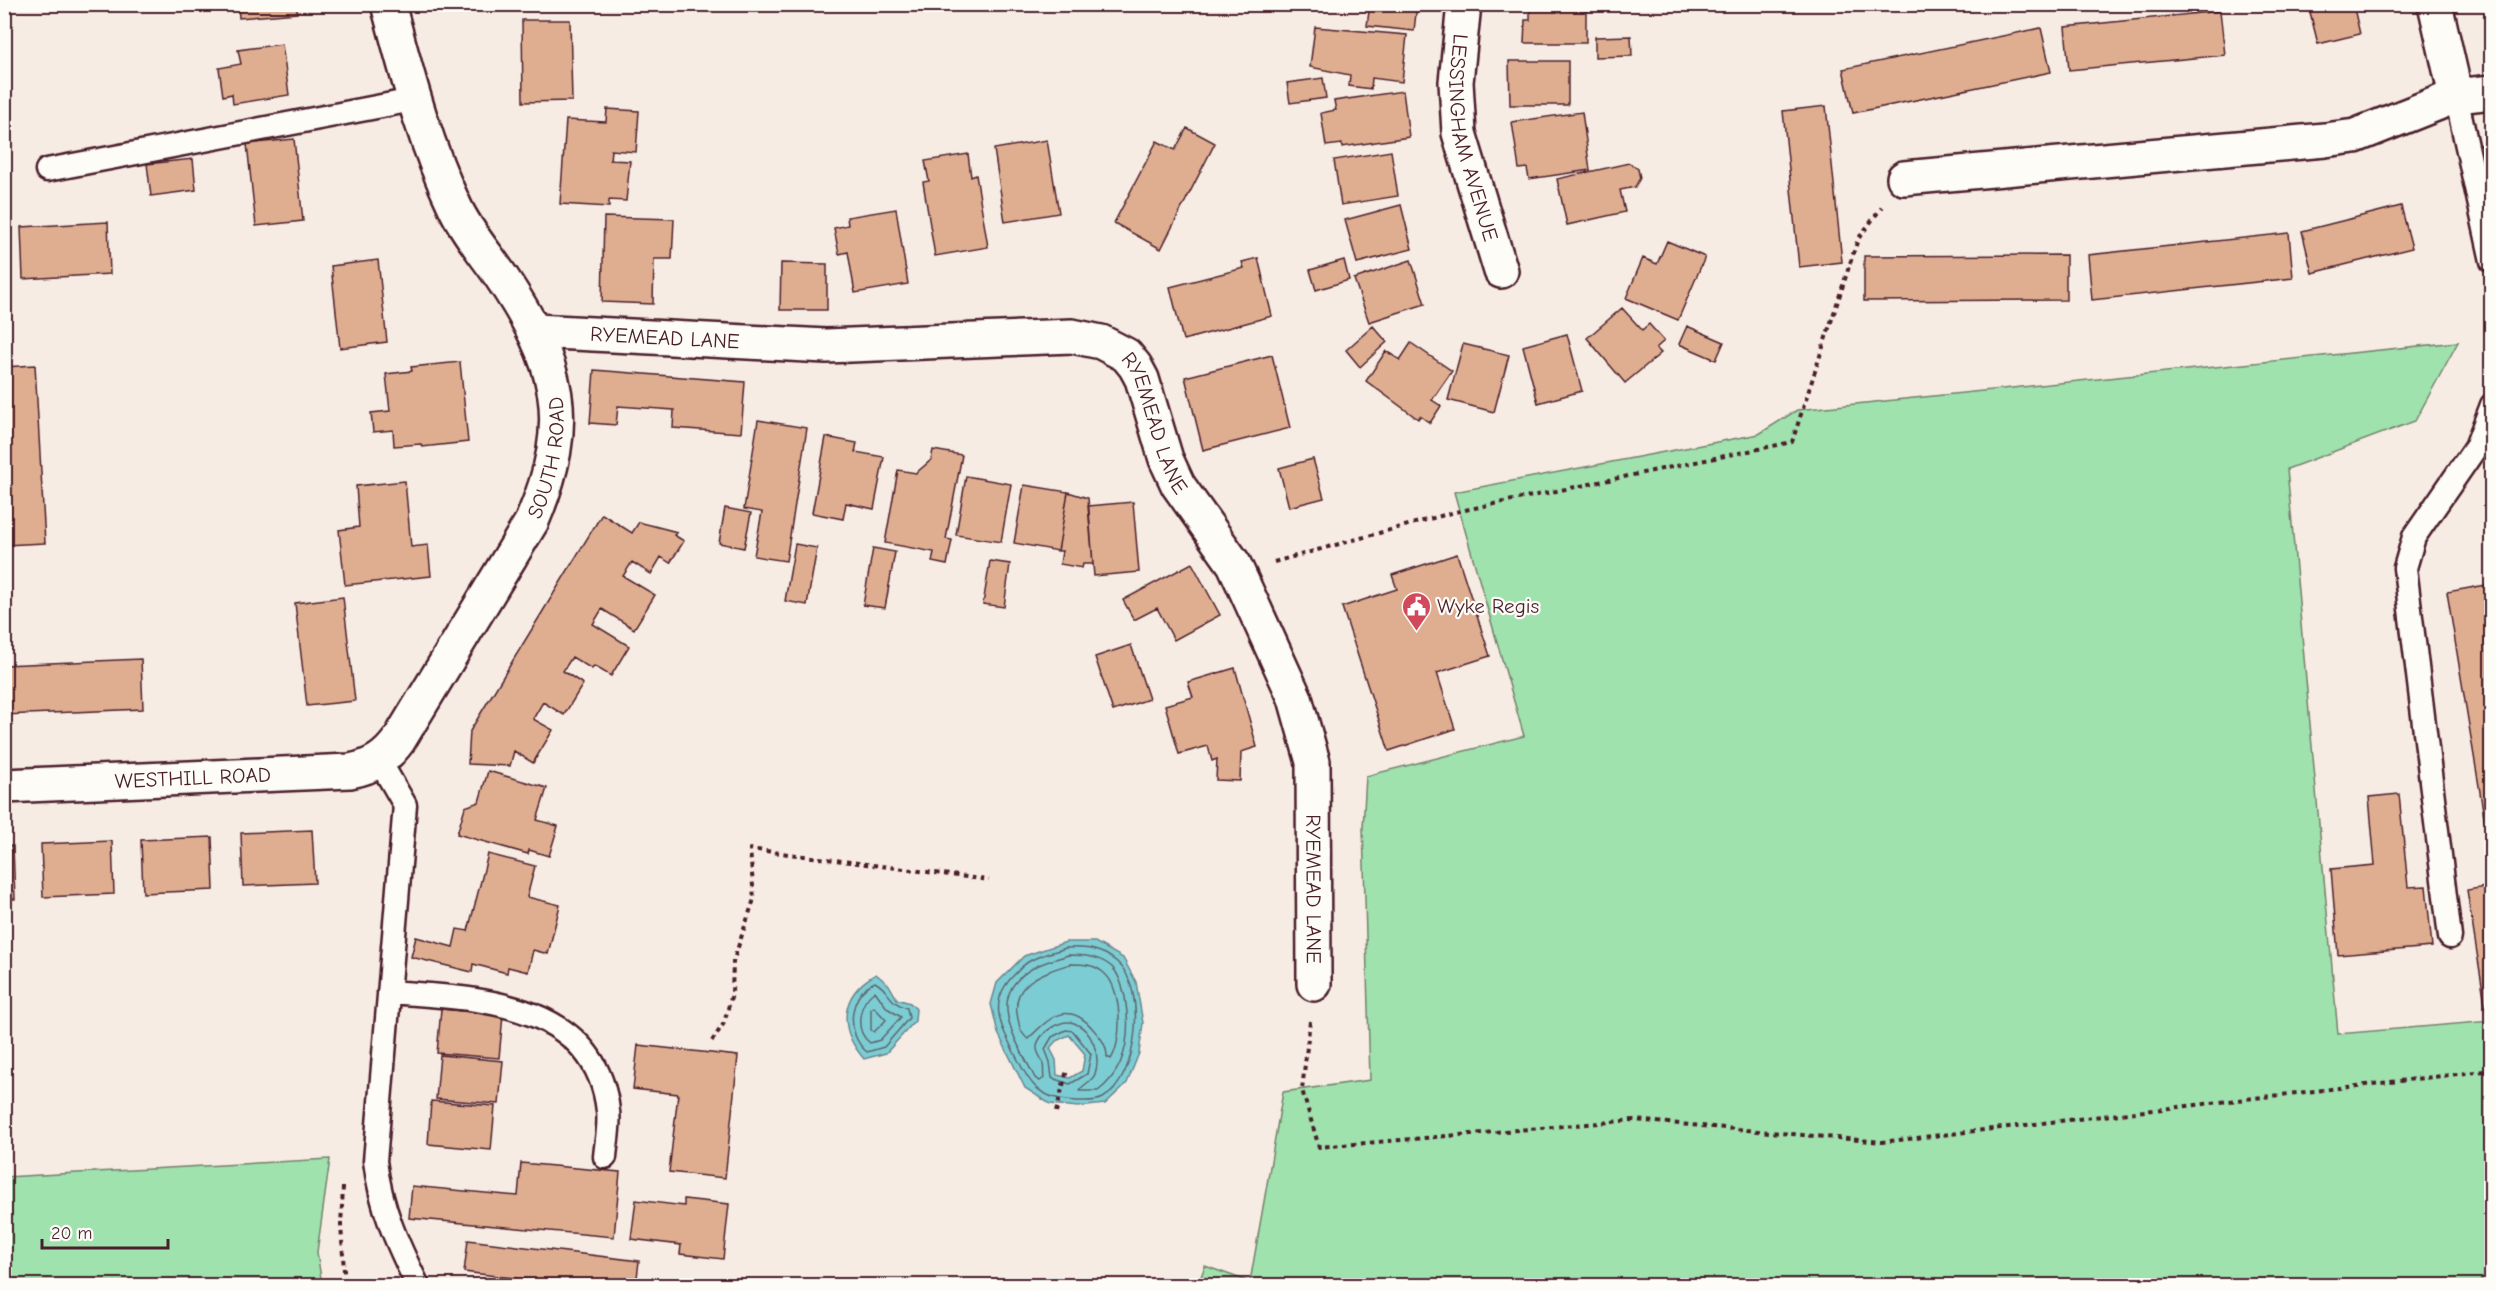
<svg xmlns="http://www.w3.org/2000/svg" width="2496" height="1290" font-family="'Comic Neue',sans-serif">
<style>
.green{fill:#9fe2ad;stroke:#74806c;stroke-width:1.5}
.water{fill:#7ccdd3;stroke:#688790;stroke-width:1.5;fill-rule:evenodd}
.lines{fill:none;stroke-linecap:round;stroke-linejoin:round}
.shore{stroke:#5e656e;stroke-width:1.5}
.building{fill:#dfae91;stroke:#4a1f2b;stroke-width:1.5}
.lane-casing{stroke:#4a1f2b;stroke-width:27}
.street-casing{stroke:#4a1f2b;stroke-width:38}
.path{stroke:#4a1f2b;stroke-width:4;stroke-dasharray:4.5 4.5;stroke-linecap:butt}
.lane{stroke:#fdfcf7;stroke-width:22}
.street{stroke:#fdfcf7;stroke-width:33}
.labels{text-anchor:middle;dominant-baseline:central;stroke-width:4.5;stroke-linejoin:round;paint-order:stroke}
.street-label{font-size:21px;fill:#4a1f2b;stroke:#fdfcf7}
.poi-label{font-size:21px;fill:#4a1f2b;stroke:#fdfcf7;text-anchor:start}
</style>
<rect width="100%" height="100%" fill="#f7ece3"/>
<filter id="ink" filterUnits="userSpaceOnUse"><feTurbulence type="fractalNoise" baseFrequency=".0167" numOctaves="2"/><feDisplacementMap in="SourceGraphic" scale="12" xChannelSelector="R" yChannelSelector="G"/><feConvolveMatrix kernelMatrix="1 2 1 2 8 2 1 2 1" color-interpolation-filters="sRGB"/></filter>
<g filter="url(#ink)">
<path class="green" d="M2458,342L2415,421L2287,469L2338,1034L2491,1021V1285H1198L1205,1266L1250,1282L1283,1092L1370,1080L1363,828L1366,776L1524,736L1454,492L1759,434L1797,410Z
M330,1159L317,1252L322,1285H5V1177Z"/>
<path class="water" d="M1066,942H1095L1123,958L1136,982L1143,1023L1139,1053L1127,1083L1105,1104L1078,1107L1050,1104L1025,1088L998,1033L991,1004L997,983L1024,956ZM1069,1035L1085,1054L1082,1071L1070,1078L1057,1075L1056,1060L1050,1048L1056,1041Z
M876,974L889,985L897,999L910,1003L916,1009L915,1021L886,1053L864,1059C838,1029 839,995 876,974Z"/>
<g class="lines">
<path class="shore" d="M1066,948C1086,947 1102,949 1117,962C1147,987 1139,1079 1103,1098C1094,1103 1077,1101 1067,1100C1039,1097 1030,1084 1018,1060C1002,1028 985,1003 1015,974C1019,970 1023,965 1028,962C1039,955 1054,952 1066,948Z
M1068,955C1084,955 1099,956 1112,967C1119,974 1123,988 1125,997C1131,1032 1128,1068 1098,1091H1079C1083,1084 1092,1082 1095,1074C1101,1056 1093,1030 1074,1023C1061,1018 1039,1033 1037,1046C1036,1053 1042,1058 1043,1064C1044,1068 1043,1074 1044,1078L1040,1081L1035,1078C1017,1041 983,996 1033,968C1043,962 1057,959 1068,955Z
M1070,964C1083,964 1095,964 1105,974C1122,989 1123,1041 1111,1059L1107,1057C1107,1045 1101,1038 1093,1029C1068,999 1049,1018 1028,1039C1022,1035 1019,1026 1018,1019C1009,983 1042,973 1070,964Z
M875,982C892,992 885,1000 907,1008L909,1018L884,1047L867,1052C845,1034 848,994 875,982Z
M875,991L887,1008L901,1017L880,1040L870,1043C853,1030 859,1002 875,991Z
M874,1007L886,1020L874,1032L871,1030V1009Z
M1066,1030L1073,1031L1091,1054L1087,1074L1070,1084L1052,1078L1050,1062L1045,1049L1052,1037Z"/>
</g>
<path class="building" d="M238,4H297V13L239,18Z
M1370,4H1417L1414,31L1367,26Z
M1530,4H1586V43H1524L1525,20H1530Z
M2308,4H2353L2360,34L2318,44Z
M2220,11L2225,55L2069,70L2065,27Z
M522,20H570L572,101L523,102Z
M1315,27L1407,35L1402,82L1372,78L1371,89L1349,86L1350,75L1310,67Z
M2041,28L2051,72L1853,113L1843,69Z
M1631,36L1632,56L1595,57V37Z
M282,44L289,95L233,104L232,94L223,96L219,68L241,64L238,50Z
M1509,61H1568V105H1510Z
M1323,78L1326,98L1290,103L1287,83Z
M1403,91L1409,137L1342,147V144L1326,146L1321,113L1336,110L1334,101Z
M1826,106L1842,262L1799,267L1783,111Z
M607,109L639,111L636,152L611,150L610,160L630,161L626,201L609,200V207L560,204L566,120L606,122Z
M1582,112L1590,170L1529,179L1527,168L1519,169L1512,122Z
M1187,128L1215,143L1161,249L1114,223L1157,141L1175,150Z
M294,139L303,221L256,226L247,144Z
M1047,140L1059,213L1005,222L994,149Z
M1391,151L1398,196L1341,205L1334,160Z
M968,154L971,177L976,175L988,247L935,256L923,182L929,181L925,161Z
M193,159L196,190L151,196L147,164Z
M1629,163L1638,169L1640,178L1635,187L1620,190L1625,212L1567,225L1557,179Z
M1401,205L1412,249L1357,263L1345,220Z
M2401,206L2412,248L2312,273L2302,231Z
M896,209L908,284L855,293L848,252L839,254L834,228L848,225L847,217Z
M604,217L674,219L672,259H654L653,304L602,302Z
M108,222L110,274L23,279L21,227Z
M2289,233L2293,278L2092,300L2088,255Z
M1667,241L1705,257L1678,320L1626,298L1643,258L1657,264Z
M2066,255V300L1864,301V256Z
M1258,258L1272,316L1183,340L1170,287L1244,268L1242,262Z
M378,260L387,342L340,348L331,266Z
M1344,260L1349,280L1316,290L1310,270Z
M1411,260L1425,304L1369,322L1354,279Z
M781,263L827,264V310H780Z
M1622,308L1642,330L1649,324L1664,341L1656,348L1661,353L1625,383L1587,338Z
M1373,326L1387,342L1360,367L1346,350Z
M1687,326L1724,342L1716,360L1679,344Z
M1567,334L1582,391L1538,403L1523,346Z
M1411,343L1452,371L1432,400L1441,406L1430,423L1420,416L1418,419L1366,381L1386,351L1400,360Z
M1463,344L1509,355L1494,412L1448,400Z
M1272,355L1290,428L1203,450L1185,377Z
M460,362L468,442L422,447L421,444L394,446L393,430L373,432L371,413L390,411L386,374L412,371L411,367Z
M35,365L45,543L4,545V367Z
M594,370L745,382L741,433L673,428L674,410L618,406L616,425L590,423Z
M758,420L807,428L786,561L754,556L762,512L744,509Z
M826,437L857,443L855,452L884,457L874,509L846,503L843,519L812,513Z
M933,450L962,455L946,539L952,540L947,565L932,562L934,552L885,543L898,470L916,473L931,460Z
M1313,459L1324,498L1289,507L1279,468Z
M966,476L1011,484L1001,542L956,535Z
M405,481L411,547L428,545L431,576L345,585L339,530L359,527L356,486Z
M1024,485L1068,492L1058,551L1014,543Z
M1068,492L1088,498L1093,564H1083L1082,568L1060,564L1062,551H1058Z
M1133,502L1139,572L1094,576L1088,506Z
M725,508L751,513L744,548L719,543Z
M602,514L632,533L639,522L677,532L674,535L684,541L670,563L661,557L651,574L632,562L623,576L655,595L634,629L602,609L593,624L629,646L611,676L594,666L592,669L572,657L563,671L583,684L564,715L543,702L533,719L553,730L533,763L514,751L510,766L468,764L470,731Z
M795,544L817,548L807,605L785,601Z
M873,548L895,552L885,608L863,605Z
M1457,554L1490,656L1437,673L1455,729L1389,751L1342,607L1397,589L1392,575Z
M990,561L1010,564L1004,607L983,604Z
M1192,563L1220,615L1174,640L1157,608L1134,620L1123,600Z
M2492,584V865L2447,592Z
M343,597L355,701L307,706L295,603Z
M1131,645L1149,699L1113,711L1095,657Z
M141,659L143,709L4,715V665Z
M1235,668L1257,747L1241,752L1240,781L1216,780L1217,759L1212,761L1208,746L1179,754L1165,705L1193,697L1188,682Z
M488,771L547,788L537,820L558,826L549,856L529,850L528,854L457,834L465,807L479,802Z
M2399,794L2408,887L2426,886L2432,947L2338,955L2331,869L2375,865L2369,797Z
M312,830L315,883L243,886L241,833Z
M212,837L214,890L143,893L141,840Z
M112,841L114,894L43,897L41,844Z
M4,846H13L15,899H4Z
M488,854L535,866L527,897L560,905L548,954L533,950L528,972L508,967L507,973L473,964L472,972L411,957L416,937L453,947L457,929L468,931Z
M2492,886V1016H2487L2467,890Z
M441,1009L503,1015L499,1058L437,1053Z
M638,1045L738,1056L725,1178L669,1172L678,1094L633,1089Z
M440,1055L503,1061L499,1104L436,1099Z
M431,1101L495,1106L491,1150L428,1144Z
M521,1163L620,1172L614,1237L409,1218L412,1186L518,1196Z
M684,1199L729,1204L723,1259L680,1254L681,1245L631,1239L636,1200L684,1206Z
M468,1240L639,1261L636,1286H579L464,1272Z"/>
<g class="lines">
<defs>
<path id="lane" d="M2456,96L2492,261
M47,170L413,100
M379,760L405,805L375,1161C381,1209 397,1243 418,1286
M2450,937L2405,568L2414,537L2476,447L2492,405
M389,992C474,998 596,1000 608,1111C610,1126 606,1143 605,1157"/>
<g id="street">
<path id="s1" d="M1464,4L1456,82L1459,133L1501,271"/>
<path d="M2435,4L2456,96"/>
<path d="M1904,178L2325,140L2355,136L2456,96L2492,92"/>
<path id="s2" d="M535,331L826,346L1072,336L1101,342L1126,355L1135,366L1142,379L1166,459L1178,485L1234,564L1295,698L1313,762L1314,984"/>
<path id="s3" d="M4,786L350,771C372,767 386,758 399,740L532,521C575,420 560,364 500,275C485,253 466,231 455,207C424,142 407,74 388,4"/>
</g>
</defs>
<use href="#lane" class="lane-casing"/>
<use href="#street" class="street-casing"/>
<path class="path" d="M1274,562L1455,512L1792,442L1858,239L1882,207
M1310,1021L1302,1090L1319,1147L1634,1120L1882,1142L2492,1070
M712,1041L724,1023L732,994L733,962L754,899L750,849L989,880
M1056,1112L1067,1070
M343,1187L341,1225L345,1286"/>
<use href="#lane" class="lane"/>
<use href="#street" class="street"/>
</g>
</g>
<defs>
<symbol id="civic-pin" viewBox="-11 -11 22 30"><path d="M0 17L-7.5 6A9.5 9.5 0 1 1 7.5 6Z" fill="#d1495b" stroke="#fdfcf7"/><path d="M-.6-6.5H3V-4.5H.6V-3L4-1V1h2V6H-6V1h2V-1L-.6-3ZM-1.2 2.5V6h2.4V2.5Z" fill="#fff"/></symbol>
</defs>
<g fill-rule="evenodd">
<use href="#civic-pin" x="1400" y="590" width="33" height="45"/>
</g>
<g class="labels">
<g class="street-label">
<text stroke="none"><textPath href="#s1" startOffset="136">LESSINGHAM AVENUE</textPath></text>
<text stroke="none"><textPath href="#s2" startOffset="130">RYEMEAD LANE</textPath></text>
<text stroke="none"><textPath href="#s2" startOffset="670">RYEMEAD LANE</textPath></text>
<text stroke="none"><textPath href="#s3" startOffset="728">SOUTH ROAD</textPath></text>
<text stroke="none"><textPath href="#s3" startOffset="189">WESTHILL ROAD</textPath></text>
<text stroke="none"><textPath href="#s2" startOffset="1174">RYEMEAD LANE</textPath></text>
</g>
<g class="poi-label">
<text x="1437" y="606">Wyke Regis</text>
</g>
</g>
<rect width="2496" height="1290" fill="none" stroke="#fdfcf7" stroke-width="24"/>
<rect x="12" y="12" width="2472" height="1266" fill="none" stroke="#4a1f2b" stroke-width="2" filter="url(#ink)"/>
<path d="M42 1239v9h126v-9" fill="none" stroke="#4a1f2b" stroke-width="3"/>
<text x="51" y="1239" font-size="18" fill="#4a1f2b" stroke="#fdfcf7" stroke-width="4.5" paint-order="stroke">20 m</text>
</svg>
